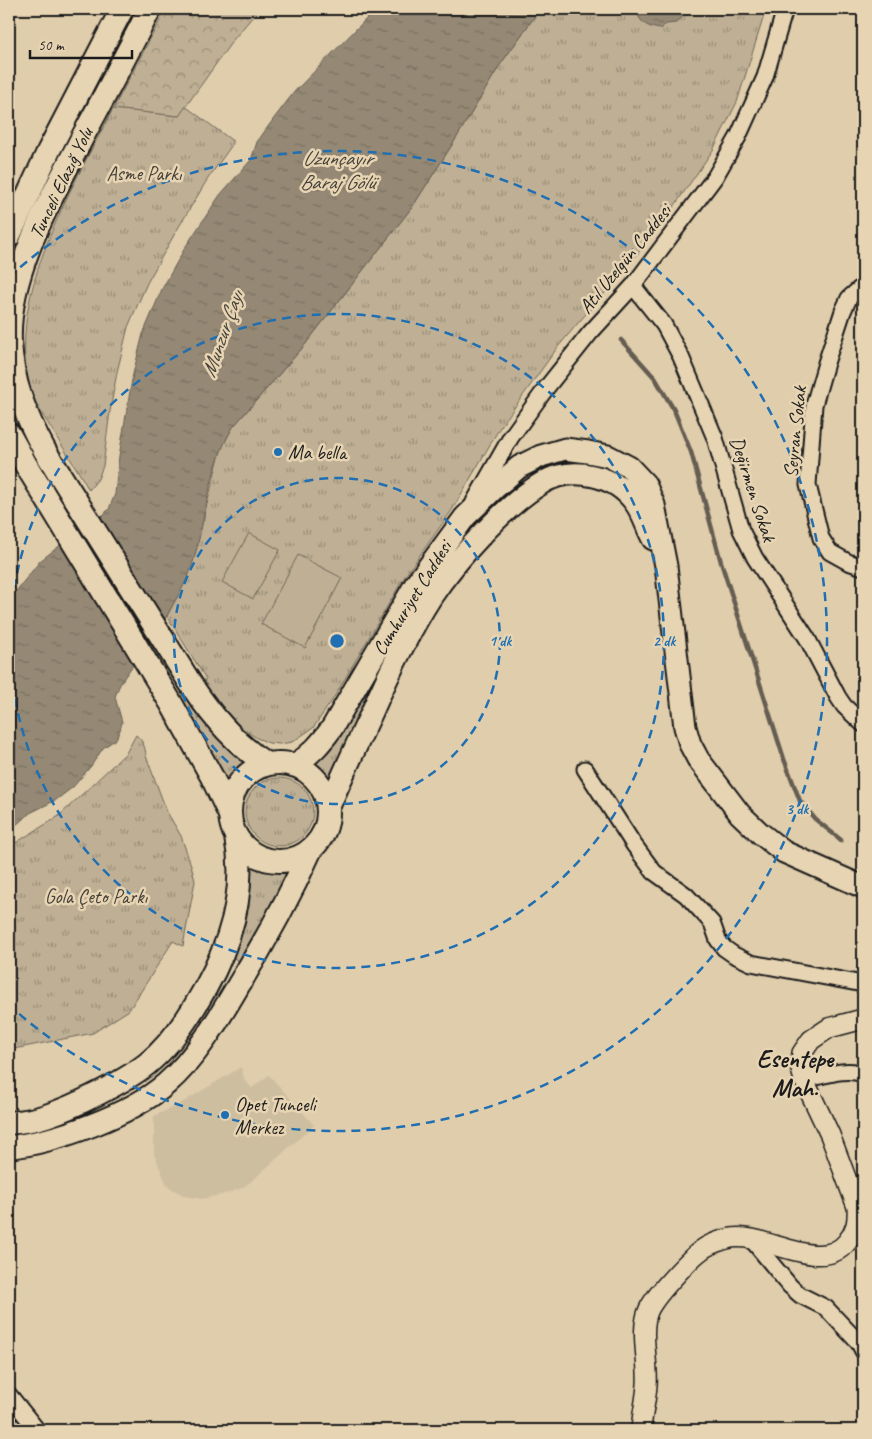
<svg xmlns="http://www.w3.org/2000/svg" width="872" height="1439" font-family="Caveat,sans-serif">
<style>
.built{fill:#cebea0}
.grass{fill:url(#grass-tufts);stroke:#6e6658}
.forest{fill:url(#forest-crowns);stroke:#6e6658}
.pitch{fill:#bfb095;stroke:#6e6658}
.water{fill:url(#water-ripples);stroke:#655d51}
.lines{fill:none;stroke-linecap:round;stroke-linejoin:round}
.stream{stroke:#655d51;stroke-width:4.5}
.minor-casing{stroke:#1c1c1c;stroke-width:19}
.tertiary-casing{stroke:#1c1c1c;stroke-width:22}
.secondary-casing{stroke:#1c1c1c;stroke-width:25}
.primary-casing{stroke:#1c1c1c;stroke-width:26}
.minor{stroke:#e7d4b2;stroke-width:15}
.tertiary{stroke:#e7d4b2;stroke-width:19}
.secondary{stroke:#e7d4b2;stroke-width:21}
.primary{stroke:#e7d4b2;stroke-width:22}
.ring{fill:none;stroke:#1f6fb2;stroke-width:2.5;stroke-dasharray:9 6}
.poi-dot{fill:#1f6fb2;stroke:#e7d4b2;stroke-width:2}
.labels{text-anchor:middle;dominant-baseline:central;stroke-width:5;stroke-linejoin:round;paint-order:stroke}
.park-label{font-size:20px;fill:#45413a;stroke:#e7d4b2}
.street-label{font-size:20px;fill:#1c1c1c;stroke:#e7d4b2}
.poi-label{font-size:20px;fill:#1c1c1c;stroke:#e7d4b2;text-anchor:start}
.water-label{font-size:21px;font-style:italic;fill:#46423b;stroke:#e7d4b2}
.district-label{font-size:25px;font-weight:bold;fill:#1c1c1c;stroke:#e7d4b2}
.centre{fill:#1f6fb2;stroke:#e7d4b2;stroke-width:2.5}
.ring-label{font-size:15px;text-anchor:middle;font-weight:bold;fill:#1f6fb2;stroke:#e7d4b2;stroke-width:5;stroke-linejoin:round;paint-order:stroke}
</style>
<defs>
<pattern id="grass-tufts" width="24" height="20" patternUnits="userSpaceOnUse" patternTransform="scale(1.25)"><rect width="24" height="20" fill="#bfb095"/><path d="M3 7l-1-3M5 7V3M7 7l1-3M15 17l-1-3M17 17v-4M19 17l1-3" fill="none" stroke="#9a8e79"/></pattern>
<pattern id="forest-crowns" width="20" height="18" patternUnits="userSpaceOnUse" patternTransform="scale(1.25)"><rect width="20" height="18" fill="#bfb095"/><path d="M2 6a3 3 0 1 1 6 0M12 15a3 3 0 1 1 6 0" fill="none" stroke="#9a8e79"/></pattern>
<pattern id="water-ripples" width="26" height="14" patternUnits="userSpaceOnUse" patternTransform="scale(1.25)"><rect width="26" height="14" fill="#958975"/><path d="M2 4q2-2 4 0t4 0M15 11q2-2 4 0t4 0" fill="none" stroke="#796f5f"/></pattern>
</defs>
<rect width="100%" height="100%" fill="#dfcdac"/>
<filter id="ink" filterUnits="userSpaceOnUse"><feTurbulence type="fractalNoise" baseFrequency=".02" numOctaves="2"/><feDisplacementMap in="SourceGraphic" scale="10" xChannelSelector="R" yChannelSelector="G"/><feConvolveMatrix kernelMatrix="1 2 1 2 8 2 1 2 1" color-interpolation-filters="sRGB"/></filter>
<g filter="url(#ink)">
<path class="built" d="M241,1067L245,1081L252,1088L269,1075L314,1125L255,1178L244,1187L229,1193L201,1199L185,1196L174,1190L167,1185L154,1154V1116L180,1104Z"/>
<path class="grass" d="M540,9H766L737,102L713,150L675,205L621,275L578,323L557,348L499,429L452,510L405,576L333,699L313,728L292,742L280,744L269,743L257,738L243,729L216,702L203,681L206,679L167,616L190,571L221,449L233,427L304,346L413,206L457,137L500,65Z
M185,106L234,142L207,180L174,235L147,283L128,327L117,372L110,411L103,466L98,479L89,490C79,472 68,455 57,438C49,424 39,411 33,396C0,305 72,188 113,109L179,116Z
M568,460C597,462 609,464 632,483C573,449 565,460 512,494L510,492C526,474 544,466 568,460Z
M419,587L328,787L314,770L306,765Z
M189,697L253,763L235,776L226,789L180,703Z
M136,735C143,741 145,746 146,756L167,812L181,836L191,865L195,881L183,946L173,941L129,1010L93,1033L9,1050V847L59,816L126,753Z
M245 812a34 34 0 1 1 68 0a34 34 0 1 1-68 0Z
M249,862C264,868 277,870 293,866L244,960L239,961L232,957Z"/>
<path class="forest" d="M166,9H259L233,40L179,116L113,109Z"/>
<path class="pitch" d="M249,533L280,550L253,599L222,582Z
M298,555L342,578L305,648L261,624Z"/>
<path class="water" d="M376,9H540L500,65L457,137L413,206L304,346L233,427C207,470 206,522 191,569C186,583 177,597 170,610C164,622 156,635 148,646C137,662 120,678 115,697L122,722L120,730L116,739L103,748L91,766L73,787L56,800L30,813L16,825L9,828V600L40,561L67,540L98,520L109,509L115,494L119,456L133,374L143,334L162,289L186,246L220,195L251,160L257,142L275,117L295,91Z
M637,9H691L676,23L666,24L661,29C649,28 638,23 637,9Z"/>
<g class="lines">
<path class="stream" d="M621,340L655,378L674,410L691,452L721,562L784,759L800,801L815,819L841,840"/>
<defs>
<path id="minor" d="M633,286L664,325L681,357L715,438L741,530L755,558L807,638L838,697L844,706L863,724
M863,287L858,290L849,298L843,311L826,363L814,405L808,485L821,538L830,552L848,562L863,567
M474,502L511,437L547,387L590,333L633,286L715,177L738,137L765,77L785,9
M585,769L634,845L654,872L686,895L712,923L718,940L724,948L734,955L751,963L863,984
M804,1080C820,1077 849,1066 863,1075
M752,1240L790,1286L800,1295L826,1308L859,1343L863,1351
M9,1395L37,1430"/>
<path id="tertiary" d="M641,1430C642,1415 646,1400 647,1385C649,1362 639,1330 649,1309C656,1295 692,1255 706,1247C713,1243 722,1240 731,1238C764,1232 821,1275 847,1242C856,1231 858,1221 857,1207L830,1135L804,1080L800,1066L802,1053L811,1040L829,1028L863,1019"/>
<path id="secondary" d="M294,765C311,755 321,743 332,728L415,585L465,517L496,487L519,467L541,456L565,449L588,452L608,456L629,467L645,484L654,505L666,566L685,727L690,744L698,759L740,814L760,833L784,852L863,887
M328,809C342,776 357,744 372,712C389,673 408,633 431,597C455,561 504,506 542,483C573,465 616,475 636,504C643,514 647,528 653,539"/>
<path id="primary" d="M150,9C128,51 106,94 83,136C53,195 7,273 10,341C12,382 25,415 45,451L194,689C214,719 236,744 266,764
M9,236L49,150L122,9
M9,434L26,465L171,703L212,777L229,813
M230 812a49 49 0 1 1 98 0a49 49 0 1 1-98 0Z
M9,1123C21,1122 34,1120 46,1116C74,1107 124,1082 147,1064C167,1048 182,1027 195,1006C226,956 248,896 236,837
M9,1147C56,1142 130,1115 166,1084C196,1058 218,1020 238,986C265,942 290,896 311,849"/>
</defs>
<use href="#minor" class="minor-casing"/>
<use href="#tertiary" class="tertiary-casing"/>
<use href="#secondary" class="secondary-casing"/>
<use href="#primary" class="primary-casing"/>
<use href="#minor" class="minor"/>
<use href="#tertiary" class="tertiary"/>
<use href="#secondary" class="secondary"/>
<use href="#primary" class="primary"/>
</g>
</g>
<g class="ring">
<circle cx="337" cy="641" r="163"/>
<circle cx="337" cy="641" r="327"/>
<path d="M9 277A490 490 0 1 1 9 1005"/>
</g>
<g class="poi-dot">
<circle cx="278" cy="452" r="5"/>
<circle cx="225" cy="1115" r="5"/>
</g>
<g class="labels">
<g class="park-label">
<text x="144" y="173">Asme Parkı</text>
<text x="96" y="896">Gola Çeto Parkı</text>
</g>
<g class="street-label">
<text transform="translate(61 183) rotate(-64)">Tunceli Elazığ Yolu</text>
<text transform="translate(625 259) rotate(-51)">Atıl Uzelgün Caddesi</text>
<text transform="translate(795 432) rotate(-84)">Seyran Sokak</text>
<text transform="translate(753 489) rotate(72)">Değirmen Sokak</text>
<text transform="translate(412 598) rotate(-58)">Cumhuriyet Caddesi</text>
</g>
<g class="poi-label">
<text x="288" y="452">Ma bella</text>
<text x="235" y="1104">Opet Tunceli<tspan x="235" dy="23">Merkez</tspan></text>
</g>
<g class="water-label">
<text x="337" y="158">Uzunçayır<tspan x="337" dy="24">Baraj Gölü</tspan></text>
<text transform="translate(222 334) rotate(-71)">Munzur Çayı</text>
</g>
<g class="district-label">
<text x="795" y="1059">Esentepe<tspan x="795" dy="29">Mah.</tspan></text>
</g>
</g>
<circle cx="337" cy="641" r="8" class="centre"/>
<g class="ring-label">
<text x="500" y="646">1 dk</text>
<text x="664" y="646">2 dk</text>
<text x="797" y="814">3 dk</text>
</g>
<rect width="872" height="1439" fill="none" stroke="#e7d4b2" stroke-width="30"/>
<rect x="15" y="15" width="842" height="1409" fill="none" stroke="#1c1c1c" stroke-width="2" filter="url(#ink)"/>
<path d="M30 50v8h102v-8" fill="none" stroke="#1c1c1c" stroke-width="2.5"/>
<text x="38" y="50" font-size="15" fill="#1c1c1c" stroke="#e7d4b2" stroke-width="4" paint-order="stroke">50 m</text>
</svg>
